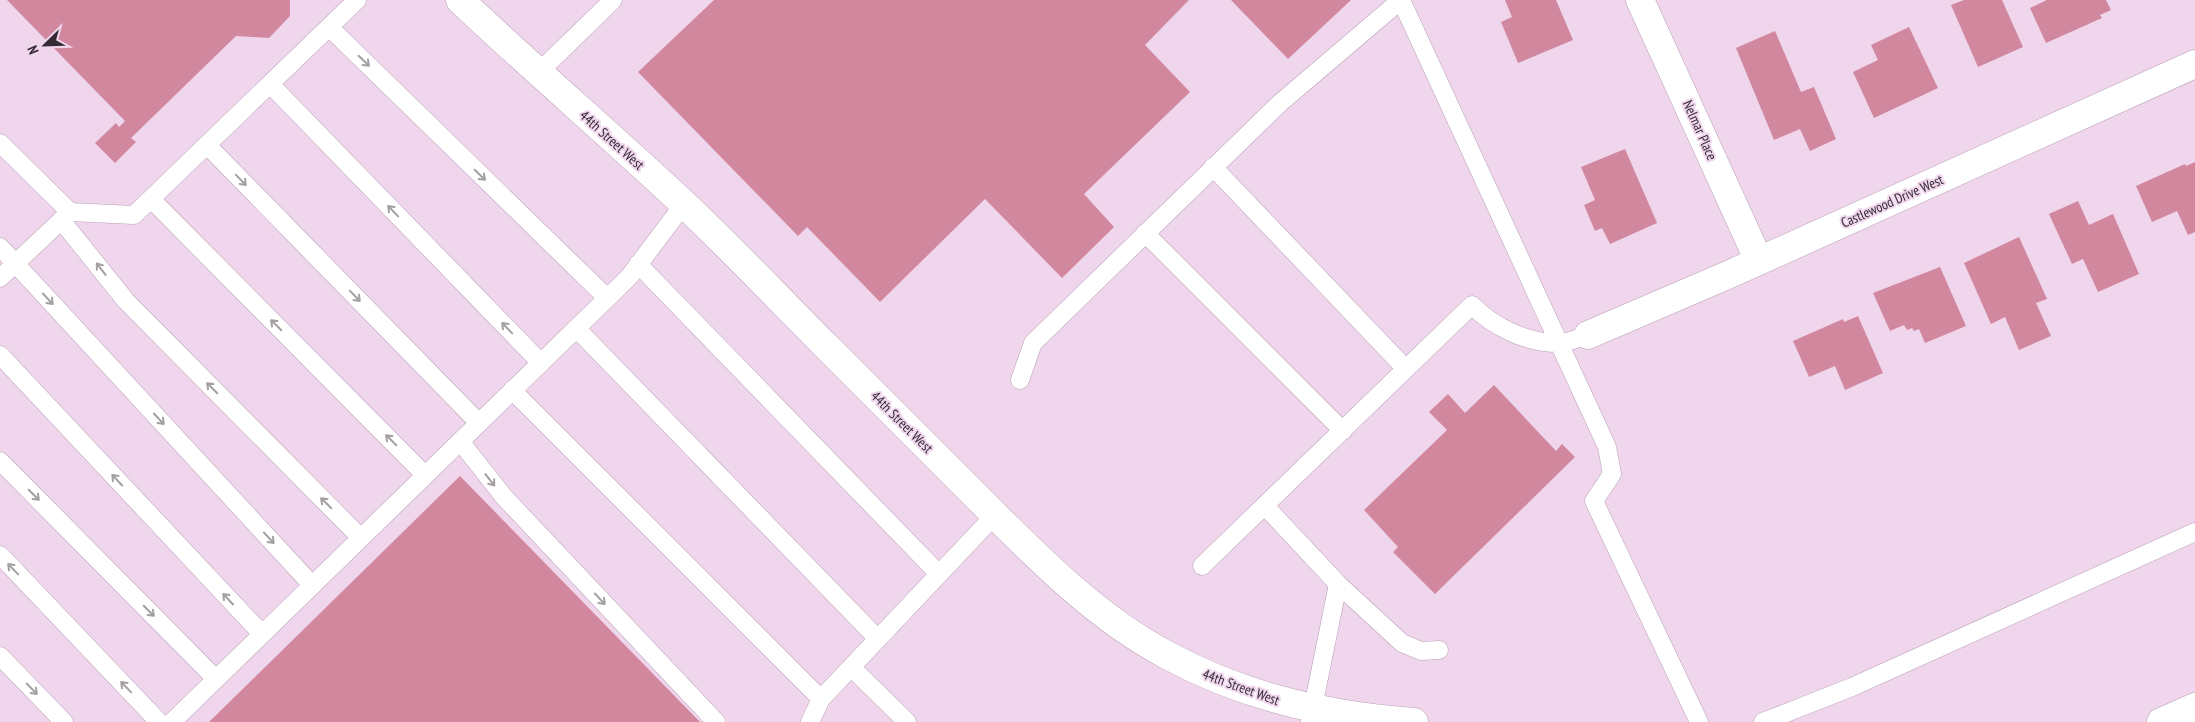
<svg xmlns="http://www.w3.org/2000/svg" width="2195" height="722" font-family="'PT Sans Narrow',sans-serif">
<style>
.building{fill:#d1879d}
.lines{fill:none;stroke-linecap:round;stroke-linejoin:round}
.service-casing{stroke:#b89fb5;stroke-width:19}
.minor-casing{stroke:#b89fb5;stroke-width:29}
.tertiary-casing{stroke:#b89fb5;stroke-width:29}
.motorway-casing{stroke:#b89fb5;stroke-width:29}
.service{stroke:#fff;stroke-width:18}
.minor{stroke:#fff;stroke-width:28}
.tertiary{stroke:#fff;stroke-width:28}
.motorway{stroke:#fff;stroke-width:28}
.oneway{stroke:#a49fa3}
.labels{text-anchor:middle;dominant-baseline:central;stroke-width:4;stroke-linejoin:round;paint-order:stroke}
.street-label{font-size:14px;fill:#342a33;stroke:#f0d6ed}
</style>
<rect width="100%" height="100%" fill="#f0d6ed"/>
<path class="building" d="M7,0H290V16L269,38L236,36L131,138L136,142L115,163L95,143L116,123L119,127L125,121Z
M714,0H1189L1145,45L1190,92L1084,194L1114,227L1062,278L985,199L880,302L807,227L798,236L638,72Z
M1231,0H1351L1288,59Z
M1505,0H1556L1573,40L1518,63L1501,22L1512,17Z
M1964,0H2002L2023,47L1978,67L1951,5Z
M2047,0H2106L2111,10L2100,15L2102,18L2046,43L2030,8Z
M1909,27L1938,88L1874,118L1853,72L1878,60L1871,45Z
M1775,31L1801,92L1814,87L1836,139L1810,151L1800,129L1774,140L1736,48Z
M1625,149L1657,223L1610,244L1602,228L1595,231L1584,205L1595,200L1581,167Z
M2195,162V232L2188,235L2177,211L2152,222L2136,186L2185,164L2186,166Z
M2078,201L2089,225L2113,214L2139,274L2098,292L2083,259L2072,264L2049,214Z
M2019,237L2047,299L2036,303L2051,336L2019,350L2005,317L1991,324L1964,263Z
M1940,267L1966,326L1925,343L1919,329L1914,331L1912,328L1907,330L1904,325L1890,331L1873,293Z
M1858,316L1883,373L1845,390L1835,366L1809,377L1793,341L1843,319L1844,322Z
M1494,385L1556,451L1562,444L1575,457L1435,594L1393,552L1398,547L1364,510L1447,430L1429,412L1448,394L1465,413Z
M460,476L700,722H209Z"/>
<g class="lines">
<defs>
<path id="service" d="M1401,0L1607,447L1612,474L1594,501L1699,722
M329,27L607,298
M537,74L613,0
M270,84L541,363
M0,143L70,212
M207,145L479,423
M1213,167L1406,369
M151,199L425,475
M61,220L126,301L361,538
M1145,233L1343,431
M0,247L312,585
M638,264L938,573
M0,278L70,212L134,215L357,0
M576,328L878,639
M0,355L262,634
M1020,380L1033,343L1280,103L1401,0
M512,390L821,699
M460,441L504,497L716,722
M0,461L216,679
M1265,506L1338,584L1402,643L1421,651L1439,650
M0,555L159,722
M1202,566L1472,305C1493,327 1527,343 1558,343C1568,343 1579,338 1588,335
M0,656L64,722
M851,667L907,722
M172,722L629,277L684,204
M810,722L821,699L995,515
M1310,722L1338,584
M1763,722L1852,687L2195,532"/>
<path id="minor" d="M1640,0L1759,261
M1588,335L1730,274L2195,64"/>
<path id="tertiary" d="M460,0C533,69 609,134 683,203C732,249 778,298 826,346C877,397 928,448 978,498C1035,555 1095,617 1167,655C1244,697 1327,716 1414,722"/>
<path id="motorway" d="M2161,722L2195,707"/>
</defs>
<use href="#service" class="service-casing"/>
<use href="#minor" class="minor-casing"/>
<use href="#tertiary" class="tertiary-casing"/>
<use href="#motorway" class="motorway-casing"/>
<use href="#service" class="service"/>
<use href="#minor" class="minor"/>
<use href="#tertiary" class="tertiary"/>
<use href="#motorway" class="motorway"/>
</g>
<defs><path id="oneway-shaft" d="M-6 0H5M1.5-3L5.5 0L1.5 3" fill="none" stroke-width="1.6" stroke-linecap="round" stroke-linejoin="round" transform="scale(1.25)"/></defs>
<g class="oneway">
<use href="#oneway-shaft" transform="translate(364 61) rotate(44)"/>
<use href="#oneway-shaft" transform="translate(480 175) rotate(44)"/>
<use href="#oneway-shaft" transform="translate(241 180) rotate(46)"/>
<use href="#oneway-shaft" transform="translate(393 211) rotate(-134)"/>
<use href="#oneway-shaft" transform="translate(101 269) rotate(-128)"/>
<use href="#oneway-shaft" transform="translate(355 296) rotate(46)"/>
<use href="#oneway-shaft" transform="translate(48 299) rotate(47)"/>
<use href="#oneway-shaft" transform="translate(276 325) rotate(-135)"/>
<use href="#oneway-shaft" transform="translate(507 328) rotate(-134)"/>
<use href="#oneway-shaft" transform="translate(212 388) rotate(-135)"/>
<use href="#oneway-shaft" transform="translate(159 419) rotate(47)"/>
<use href="#oneway-shaft" transform="translate(391 440) rotate(-135)"/>
<use href="#oneway-shaft" transform="translate(117 480) rotate(-133)"/>
<use href="#oneway-shaft" transform="translate(490 480) rotate(52)"/>
<use href="#oneway-shaft" transform="translate(34 495) rotate(45)"/>
<use href="#oneway-shaft" transform="translate(326 503) rotate(-135)"/>
<use href="#oneway-shaft" transform="translate(269 538) rotate(47)"/>
<use href="#oneway-shaft" transform="translate(13 569) rotate(-134)"/>
<use href="#oneway-shaft" transform="translate(228 599) rotate(-133)"/>
<use href="#oneway-shaft" transform="translate(600 599) rotate(47)"/>
<use href="#oneway-shaft" transform="translate(149 611) rotate(45)"/>
<use href="#oneway-shaft" transform="translate(126 687) rotate(-134)"/>
<use href="#oneway-shaft" transform="translate(32 689) rotate(46)"/>
</g>
<g class="labels">
<g class="street-label">
<text transform="translate(1700 130) rotate(66)">Nelmar Place</text>
<text transform="translate(612 140) rotate(42)">44th Street West</text>
<text transform="translate(1892 201) rotate(-24)">Castlewood Drive West</text>
<text transform="translate(902 422) rotate(45)">44th Street West</text>
<text transform="translate(1241 687) rotate(20)">44th Street West</text>
</g>
</g>
<g transform="translate(45 45) rotate(247)" stroke="#f0d6ed" stroke-width="4" paint-order="stroke">
<path d="M0-4L9 19L0 12L-9 19Z" fill="#342a33"/>
<text y="-8" font-size="14" font-weight="bold" text-anchor="middle" fill="#342a33">N</text>
</g>
</svg>
